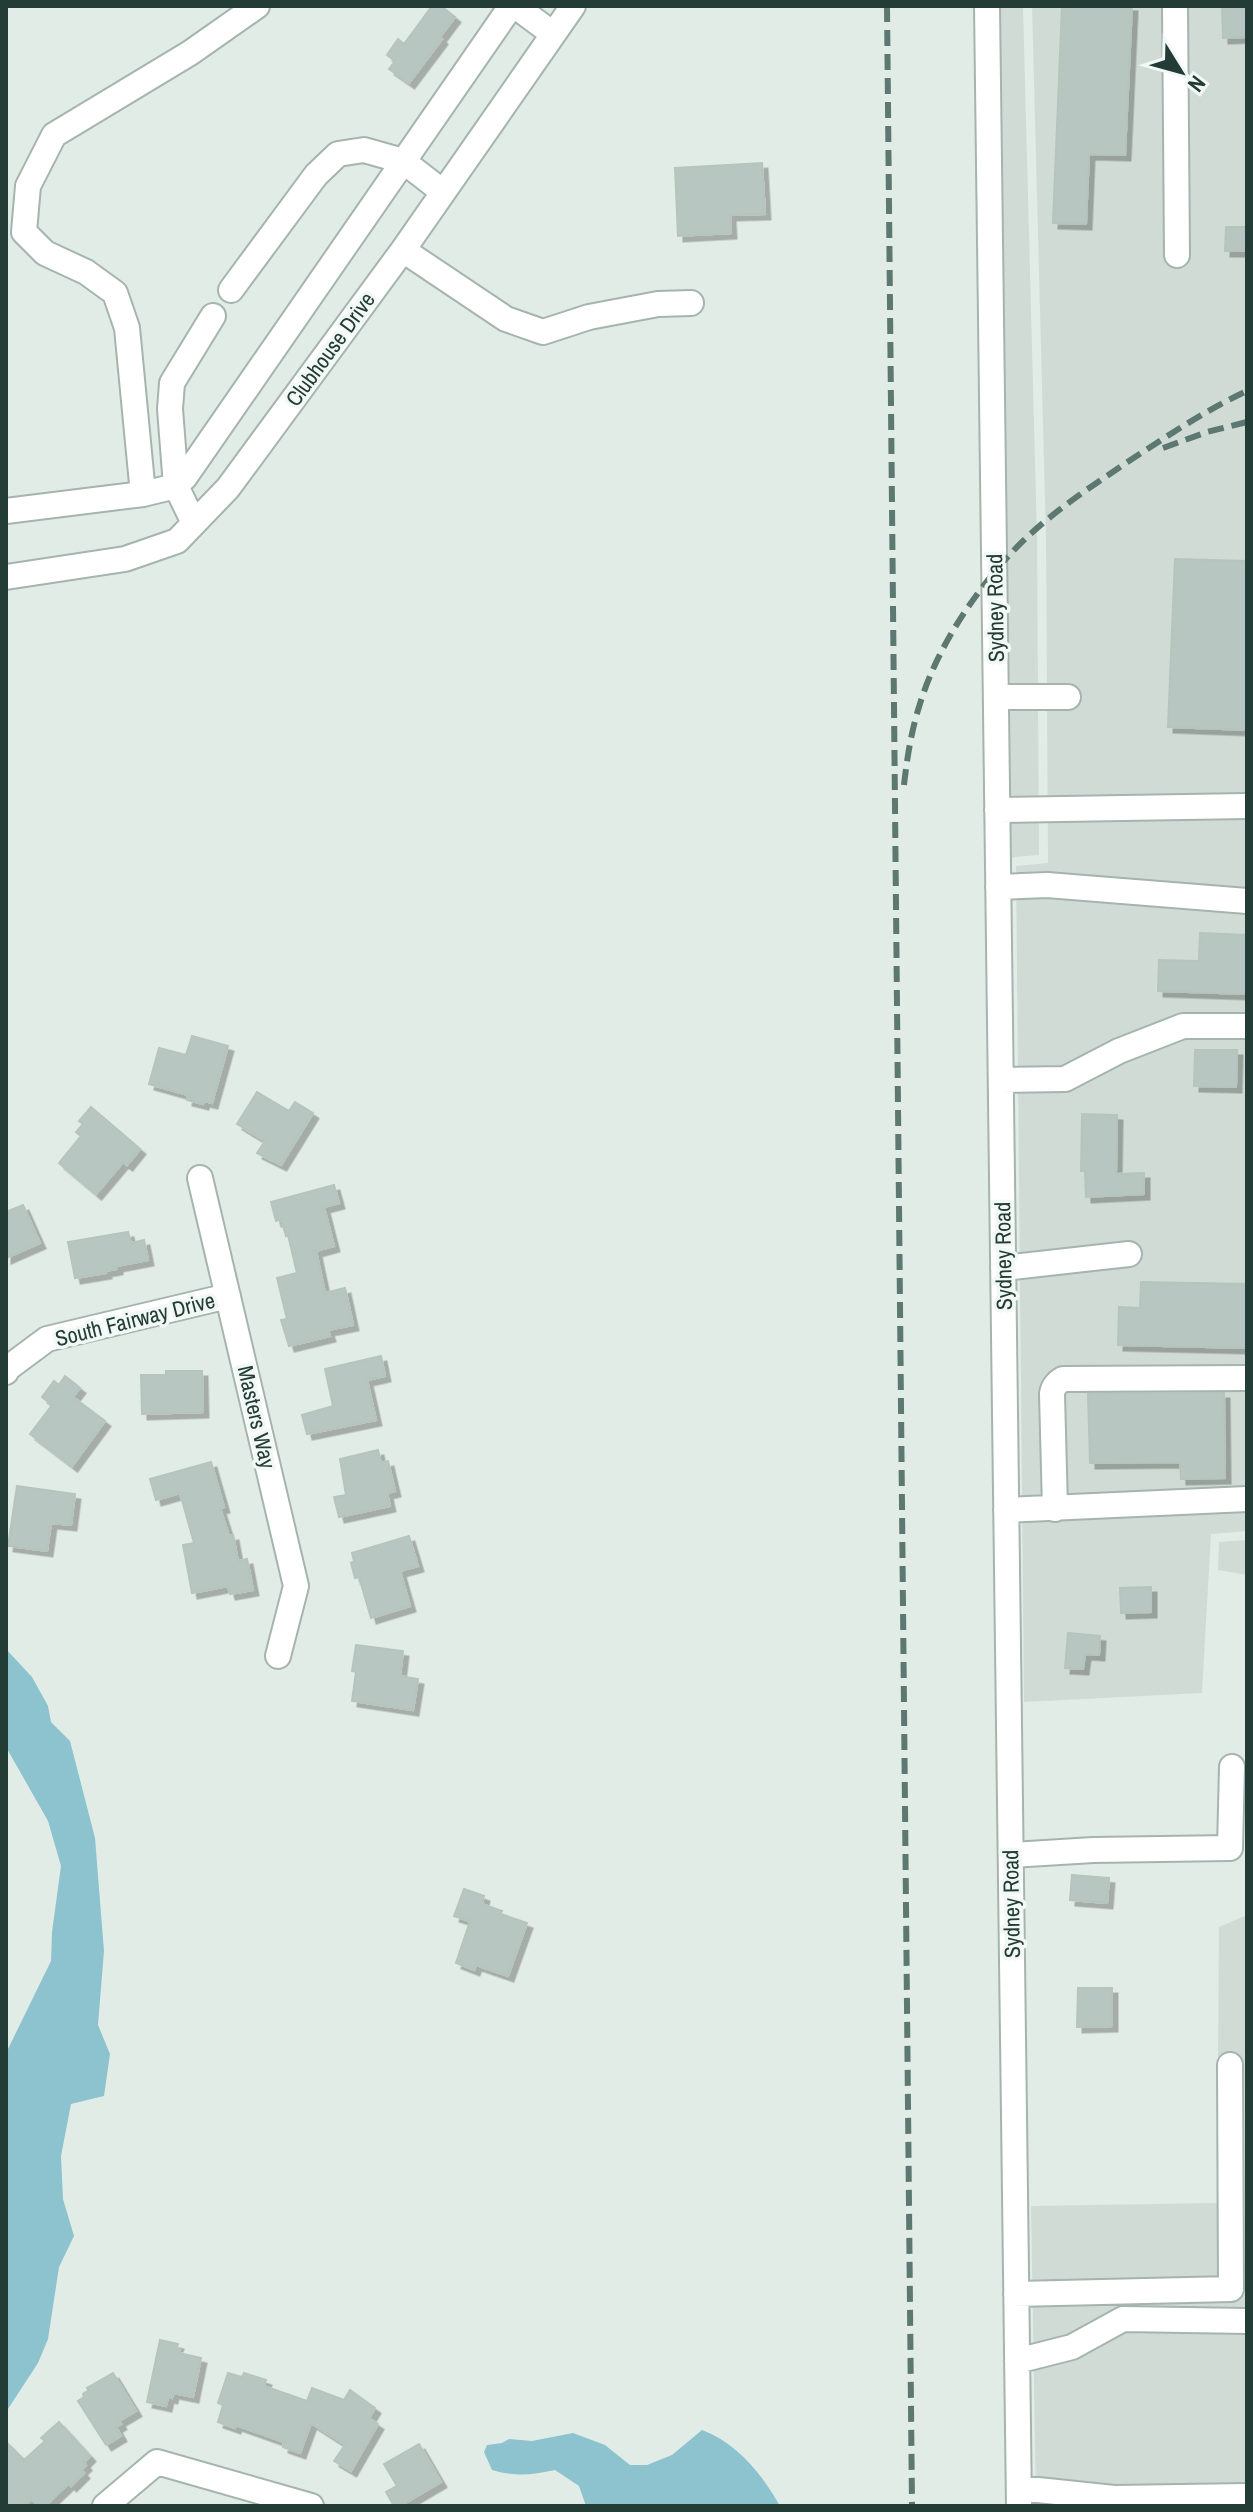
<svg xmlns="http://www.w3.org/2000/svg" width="1253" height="2512" font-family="'Archivo Narrow',sans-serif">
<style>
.built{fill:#d0dbd6}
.water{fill:#8cc3cf}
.building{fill:#b7c6c0;stroke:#b5c5be;stroke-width:2;filter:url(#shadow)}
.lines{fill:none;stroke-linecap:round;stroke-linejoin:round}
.minor-casing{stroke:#a5b4ae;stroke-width:28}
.minor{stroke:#fff;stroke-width:24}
.rail{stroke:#5d7771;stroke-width:6;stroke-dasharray:16 8;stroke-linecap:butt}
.labels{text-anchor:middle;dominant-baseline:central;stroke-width:7;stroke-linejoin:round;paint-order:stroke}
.street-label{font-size:22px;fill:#233c36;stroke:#f2f8f5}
</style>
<defs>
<filter id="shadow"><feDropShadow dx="5.5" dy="5.5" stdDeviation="0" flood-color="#0004"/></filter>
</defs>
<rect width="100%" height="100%" fill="#e2ece7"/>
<path class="built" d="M999,6H1023L1037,537L1039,855L1014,857L1009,860Z
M1032,6H1247V1531L1211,1534L1202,1693L1024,1702L1016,866L1048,863L1046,538Z
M1247,1540V1575L1218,1570L1219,1542Z
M1247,1915V2506H1036L1031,2206L1217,2203L1219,1927Z"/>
<path class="water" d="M6,1649L32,1677L48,1706L51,1722L70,1741L95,1838L104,1951L98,2025L110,2054L104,2096L71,2104L61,2156L63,2199L74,2236L59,2267L48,2339L38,2363L6,2412V2053L51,1961L52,1932L61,1866L48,1821L6,1747Z
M702,2430C737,2443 762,2474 780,2506H586L579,2486L555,2470C532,2475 515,2477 492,2470L484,2452L487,2445L502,2443L509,2439L532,2441L573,2433L605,2445L630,2465H647L672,2455Z"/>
<path class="building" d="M432,6H441L455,17L440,37L442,39L409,83L389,69L395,61L387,55L398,39L404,44Z
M1062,6H1132L1125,155L1089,154L1086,224L1053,223Z
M1222,6H1247V37L1223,38Z
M762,163L765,214L730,215L731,233L678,236L675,168Z
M1226,227H1247V251H1225Z
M1175,559L1247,561V730L1168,727Z
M1200,933L1247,935V994L1158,991L1159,960L1199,961Z
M192,1036L228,1046L212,1103L204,1101L203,1104L187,1100L188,1095L149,1084L159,1048L186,1055Z
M1195,1050H1237L1236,1087L1194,1086Z
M257,1092L289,1111L295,1102L313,1113L281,1165L257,1153L265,1141L237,1124Z
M91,1107L140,1149L127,1165L123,1162L96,1194L59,1163L81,1136L76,1132L83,1124L79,1121Z
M1082,1114L1117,1115L1116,1174L1144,1173V1194L1086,1197L1085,1171H1081Z
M334,1185L339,1203L324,1207L334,1246L316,1251L325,1293L345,1288L353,1325L328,1330L330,1336L289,1346L281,1320L287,1319L277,1278L297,1273L288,1235L286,1236L281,1219L276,1221L271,1202Z
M23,1205L40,1243L6,1258V1212Z
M128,1232L131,1243L144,1240L148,1260L117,1266V1269L105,1271L106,1273L75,1278L68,1242Z
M1141,1282L1247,1284V1348L1118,1345L1119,1307L1140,1308Z
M381,1356L385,1376L367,1380L376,1420L307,1434L302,1415L333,1406L325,1369Z
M166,1371H202L203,1412L142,1414L141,1375H166Z
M65,1376L80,1388L73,1397L105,1421L72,1466L30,1434L52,1405L42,1397L54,1381L59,1385Z
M1224,1393L1225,1478L1181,1479L1180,1462L1090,1463L1088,1394Z
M378,1450L381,1463L388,1461L395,1491L387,1493L390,1506L339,1517L334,1497L346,1495L340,1459Z
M211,1462L224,1507L220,1508L229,1536L233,1535L238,1561L247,1559L253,1590L230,1594L228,1586L192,1593L183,1545L194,1543L180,1493L156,1500L150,1479Z
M17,1486L75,1494L71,1525L51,1523L47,1551L8,1546Z
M409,1536L418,1566L400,1571L410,1606L371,1618L359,1577L355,1578L351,1563L354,1561L352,1553Z
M1151,1587V1612L1121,1613L1120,1588Z
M1068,1633L1100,1636L1099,1655L1085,1654L1083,1669L1065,1668Z
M356,1645L403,1651L400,1676L418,1679L413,1710L352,1701L356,1672L352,1671Z
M1072,1875L1109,1878L1107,1903L1070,1900Z
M464,1889L484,1896L482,1904L502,1911L500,1914L527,1923L508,1976L476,1965L474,1970L456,1963L470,1921L454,1916Z
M1078,1988H1112V2026L1077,2027Z
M160,2340L178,2344L176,2349L180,2350L179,2353L201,2358L193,2397L173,2393L172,2398L168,2397L166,2406L147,2402Z
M113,2373L136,2411L119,2421L121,2424L116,2427L121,2436L106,2445L78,2401L84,2397L83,2394L89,2390L87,2388Z
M228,2373L242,2377L244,2373L266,2380L264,2386L307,2401L312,2388L344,2400L350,2390L375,2408L369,2418L378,2424L351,2471L334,2461L345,2445L311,2423L300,2453L283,2447L284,2442L236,2425L235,2428L218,2422L223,2405L218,2403Z
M59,2422L90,2456L84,2462L86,2465L81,2470L84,2473L71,2486L69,2483L45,2506H38L32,2499L24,2506H6V2442L24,2460L45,2441L41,2438Z
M419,2444L441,2482L400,2506H394L386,2492L397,2486L384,2464Z"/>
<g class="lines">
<defs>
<path id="minor" d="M987,6L1019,2506
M1175,6L1177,255
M403,250L506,319L543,332L589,317L658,304L691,303
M231,290L316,175L338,154L364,150L403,161L443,192
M143,494L127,328L115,293L86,272L45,253L24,232L28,186L54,135L190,53L257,6
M6,511L143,494L176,486L185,477L509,9L518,8L553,34
M194,523L176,486L170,409L172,383L213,316
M6,577L125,559L177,541L228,488L403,250L573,6
M996,697H1068
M997,810L1247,806
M998,887L1047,885L1247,901
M1001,1080L1065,1079L1119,1051L1183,1026H1247
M200,1178L296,1586L278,1656
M1003,1268L1129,1254
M6,1372L8,1368L47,1339L228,1296
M1055,1509L1052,1394C1053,1387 1056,1383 1063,1379L1247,1378
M1006,1510L1247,1499
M1011,1855L1093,1850L1230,1848L1232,1767
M1016,2294L1231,2289L1230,2065
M1017,2361L1072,2347L1123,2319L1247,2321
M1019,2488L1114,2498L1247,2496
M105,2506L157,2462L311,2506"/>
</defs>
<use href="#minor" class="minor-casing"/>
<use href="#minor" class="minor"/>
<path class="rail" d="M887,6L912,2506
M1163,448L1207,432L1247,422
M904,785C907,759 911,732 919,707C936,649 974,592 1016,548C1050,513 1092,486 1132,459C1169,435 1206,410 1247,391"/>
</g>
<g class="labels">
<g class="street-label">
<text transform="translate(330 349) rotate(-54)">Clubhouse Drive</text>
<text transform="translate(995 608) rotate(-91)">Sydney Road</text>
<text transform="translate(1003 1256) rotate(-91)">Sydney Road</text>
<text transform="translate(135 1319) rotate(-14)">South Fairway Drive</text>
<text transform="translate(257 1417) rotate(77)">Masters Way</text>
<text transform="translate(1011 1904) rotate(-91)">Sydney Road</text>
</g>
</g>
<rect width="1253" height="2512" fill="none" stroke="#233c36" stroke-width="16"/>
<g transform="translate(1181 72) rotate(127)" stroke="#f2f8f5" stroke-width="6" paint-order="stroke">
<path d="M0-6L14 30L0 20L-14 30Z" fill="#233c36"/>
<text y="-12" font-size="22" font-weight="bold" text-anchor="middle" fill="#233c36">N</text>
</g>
</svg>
